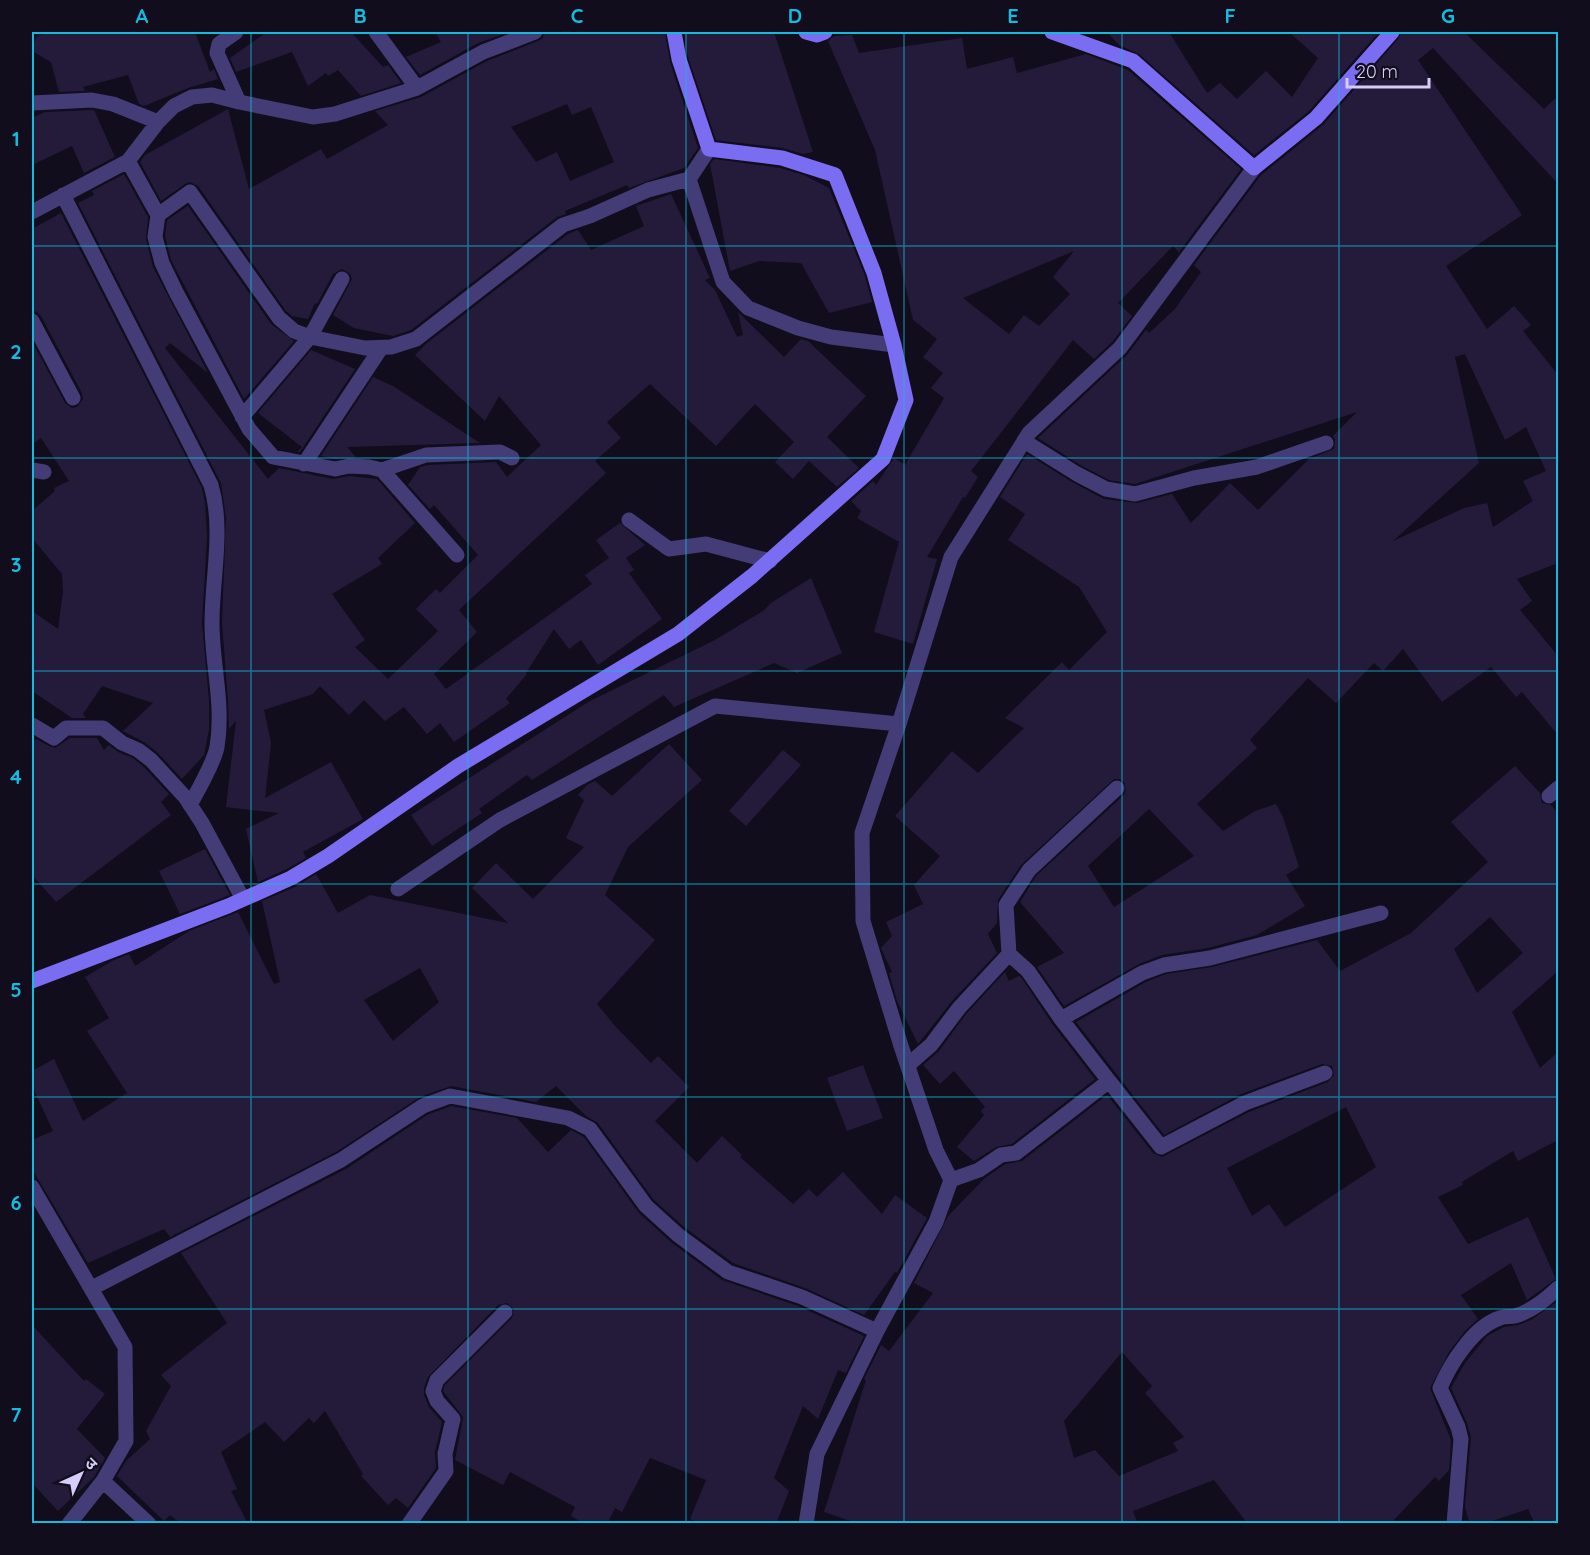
<svg xmlns="http://www.w3.org/2000/svg" width="1590" height="1555" font-family="Quicksand,'Noto Sans Devanagari',sans-serif">
<style>
.building{fill:#241b3b;fill-rule:evenodd}
.lines{fill:none;stroke-linecap:round;stroke-linejoin:round}
.minor{stroke:#433c77;stroke-width:15}
.tertiary{stroke:#433c77;stroke-width:15}
.secondary{stroke:#7a6df1;stroke-width:15}
.grid{fill:none;stroke:#15bbde;stroke-width:1.5;stroke-opacity:0.55}
.neatline{fill:none;stroke:#15bbde;stroke-width:2}
.grid-label{font-size:20px;text-anchor:middle;font-weight:bold;fill:#15bbde}
</style>
<rect width="100%" height="100%" fill="#110d1c"/>
<path class="building" d="M48,32H195L210,72L214,69L218,79L188,88L144,106L139,104L128,75L83,87L85,91L59,92L51,62L32,51V46L37,36Z
M267,32H351L383,67L388,65L401,83L361,96L338,70L328,76L326,73L308,86L292,52L236,72L230,58Z
M435,32H509L478,43L420,75L406,57L441,42Z
M544,32H665L670,62L698,148L684,168L629,188L627,185L565,211L566,214L557,217L411,330L393,336L354,328L333,315L352,279L350,274L342,269L333,274L317,304L315,303L308,319L292,316L286,311L198,186L190,182L185,184L161,201L140,162L145,155L228,109L249,189L321,149L327,159L388,125L375,111L421,97L487,61L538,41L543,38ZM567,104L572,115L591,107L614,162L570,181L557,152L536,162L511,127Z
M684,32H774L813,152L803,154L783,148L716,140L688,57Z
M1107,32H1169L1207,93L1220,83L1237,99L1266,71L1292,97L1318,58L1289,32H1379L1309,111L1254,155L1139,54L1119,45Z
M1401,32H1464L1544,109L1558,96V184L1433,48L1418,60L1522,215L1446,266L1487,329L1514,306L1531,325L1523,331L1558,375V563L1517,579L1532,601L1520,610L1558,656V735L1522,692L1516,697L1491,667L1442,702L1403,649L1383,671L1374,663L1336,703L1308,678L1250,740L1257,748L1197,804L1223,831L1255,811L1276,804L1283,817L1299,867L1286,875L1305,906L1257,935L1208,948L1162,955L1139,964L1064,1006L1037,967L1064,953L1020,902L1036,876L1124,795L1126,790L1124,782L1119,779H1114L1021,865L998,900L997,923L988,934L997,953L952,1001L918,1044L897,1001L889,973L892,972L881,948L892,936L886,922L923,904L914,885L940,856L895,816L952,751L978,773L1024,728L1005,718L1062,662L1069,670L1107,632L1079,587L1008,540L1025,514L1000,497L1027,454L1072,482L1104,499L1137,503L1172,494L1191,523L1230,483L1258,510L1309,459L1334,449L1335,440L1333,436L1357,412L1135,484L1109,480L1082,466L1038,438L1127,355L1146,330L1149,333L1175,309L1201,272L1194,265L1261,175L1323,125L1399,38ZM1465,354L1505,440L1526,427L1546,471L1523,481L1533,501L1493,527L1487,503L1464,508L1393,541L1479,463L1455,357ZM1149,809L1194,856L1114,907L1088,866Z
M852,35L859,53L962,38L967,69L1013,57L1017,73L1086,54L1128,70L1241,169L1179,252L1173,246L1118,303L1132,316L1113,341L1094,359L1073,340L971,471L978,477L965,498L963,497L927,557L937,559L913,644L874,632L899,542L857,518L861,511L851,501L873,481L876,485L894,458L905,465L944,398L931,388L943,373L923,357L937,339L913,320L875,150L828,41L834,36ZM1074,251L1053,277L1070,294L1039,326L1024,315L1009,334L963,298Z
M94,110L115,157L84,173L72,146L32,165V118L45,112Z
M714,159L780,168L804,175L829,188L865,276L872,302L829,313L801,263L759,261L730,271L710,164Z
M124,174L148,217L146,239L153,267L208,373L170,343L165,348L268,479L279,468L333,479L350,476L377,479L415,523L378,558L382,564L332,594L365,640L355,647L388,679L438,631L416,609L436,589L440,593L478,555L434,505L430,509L408,485L420,467L428,465L496,462L507,477L541,445L499,396L485,421L415,355L427,343L568,234L578,230L591,250L644,226L636,206L671,194L710,278L705,280L715,290L737,337L743,335L738,312L784,357L801,339L808,341L866,396L827,437L859,468L837,487L809,461L793,479L775,462L794,442L755,404L716,446L650,384L607,422L621,438L595,461L606,473L459,610L477,632L434,674L446,689L592,584L585,575L609,558L596,540L620,523L645,545L626,558L634,570L629,573L662,619L598,665L581,640L569,649L554,629L526,673L527,674L506,699L510,703L454,742L440,723L427,734L404,707L385,721L364,700L349,715L320,686L313,694L264,710L271,743L265,798L331,762L363,819L303,852L306,858L287,869L258,882L246,829L279,813L226,807L236,721L229,729L228,700L222,623L226,518L221,483L78,203L94,195L92,191Z
M188,206L271,324L294,341L244,399L171,260L165,236L167,220Z
M61,213L202,488L205,503L207,536L202,623L209,701V730L204,755L182,779L157,752L144,742L123,731L153,703L102,686L83,714L86,718H72L32,691V611L58,629L63,592L62,574L32,538V511L55,491L54,488L69,481L41,438L32,444V341L65,403L72,408L77,407L83,399L82,393L41,316L37,312L32,311V229Z
M311,350L355,369L300,452H297L302,447L258,413Z
M373,377L393,386L480,443L347,447L356,457L335,459L321,456Z
M811,578L842,653L797,673L774,663L674,707L664,695L532,780L527,775L479,809L482,813L432,846L411,815L590,701L713,641L763,611L771,603Z
M70,738H97L104,750L109,745L118,752L133,758L144,767L169,794L161,802L171,815L56,902L32,875V742L36,739L49,746L55,748Z
M669,744L702,780L628,847L605,895L655,940L597,1004L616,1027L651,1063L658,1056L689,1087L655,1121L697,1163L722,1136L742,1155L740,1157L793,1204L809,1189L817,1197L843,1172L882,1214L895,1195L927,1218L897,1273L895,1272L864,1315L805,1288L733,1263L684,1227L653,1199L598,1123L586,1116L556,1086L536,1102L451,1086L420,1097L336,1152L170,1237L164,1229L88,1263L32,1169V1140L53,1131L35,1092L32,1082V1071L54,1059L83,1121L127,1093L87,1031L109,1018L85,977L114,960L129,954L135,966L189,931L238,912L274,984L280,982L262,901L295,887L316,874L338,913L370,895L508,923L472,888L496,863L533,899L584,847L566,838L584,800L578,795L587,785L595,781L612,796ZM420,968L439,1002L393,1041L364,1000Z
M783,750L801,765L746,826L729,811Z
M1515,766L1540,793L1542,803L1551,805L1558,813V971L1512,1012L1540,1068L1558,1052V1140L1518,1161L1513,1151L1462,1182L1463,1185L1438,1197L1468,1244L1528,1217L1556,1279L1527,1300L1511,1263L1461,1295L1478,1319L1465,1331L1449,1352L1430,1388L1451,1440L1449,1470L1439,1481L1435,1477L1390,1524H1248L1214,1480L1133,1511L1138,1524H859L824,1512L866,1380L864,1379L881,1345L889,1351L933,1293L914,1283L948,1216L985,1178L1005,1164L1022,1161L1107,1095L1153,1153L1162,1157L1249,1112L1328,1082L1334,1075L1332,1066L1322,1064L1241,1094L1164,1135L1076,1022L1146,982L1166,974L1212,967L1317,940L1340,971L1411,933L1488,862L1451,822ZM1490,917L1523,953L1477,993L1454,949ZM1346,1107L1376,1167L1285,1227L1269,1204L1252,1216L1227,1168ZM1122,1352L1152,1386L1145,1393L1184,1437L1173,1443L1178,1451L1119,1476L1095,1450L1074,1458L1064,1421Z
M205,849L230,895L180,914L159,871Z
M1005,972L1009,981L1019,976L1021,977L1053,1025L1095,1079L1012,1144L996,1147L974,1161L957,1147L984,1115L981,1111L985,1107L954,1071L940,1084L923,1065L939,1051L966,1014Z
M863,1065L883,1118L847,1131L827,1078Z
M451,1106L517,1118L548,1152L571,1130L584,1137L639,1213L672,1243L722,1280L798,1306L864,1336L846,1373L838,1370L818,1419L803,1406L774,1478L789,1491L776,1524H702L690,1519L706,1480L650,1458L622,1512L615,1508L607,1524H585L571,1516L575,1507L510,1472L503,1485L455,1460L463,1417L443,1391L445,1385L512,1318L514,1309L507,1303L498,1305L428,1377L424,1388V1395L429,1407L442,1422L435,1452L436,1468L408,1508L396,1498L388,1505L361,1476L363,1474L325,1411L314,1423L309,1418L284,1442L265,1422L221,1452L237,1489L231,1491L248,1524H181L170,1515L164,1521L117,1476L126,1461L150,1439L146,1431L171,1386L161,1375L227,1323L181,1253L346,1169L427,1115Z
M1558,1301V1524H1535L1528,1509L1483,1524H1470L1465,1507L1471,1437L1467,1423L1451,1388L1465,1363L1487,1336L1504,1327L1518,1325L1531,1320Z
M32,1325L84,1381L86,1379L105,1394L77,1429L105,1458L94,1477L58,1511L32,1483Z"/>
<g class="lines">
<path class="minor" d="M236,32L219,44L217,53L239,102
M376,32L417,88
M32,103L92,100L113,104L158,122
M128,161L158,215L190,192L279,318L294,331L310,337L365,348L391,347L416,339L563,225L590,216L648,190L689,179L709,149
M689,179L723,282L748,308L798,328L831,337L894,345
M63,195L211,485C224,529 212,577 212,623C212,665 224,704 217,747C214,763 198,790 190,805
M32,212L128,161L158,122L174,106L192,97L212,95L239,102L313,117L335,114L417,88L483,52L535,32
M158,215L155,237L162,263L176,292L249,429L273,457L335,469L349,466L369,467L382,470L426,455L500,452L512,458
M32,321L73,398
M242,417L310,337L342,279
M1024,441L1077,474L1106,489L1135,494L1194,478L1257,467L1326,443
M304,464L381,348
M32,470L44,472
M382,470L457,555
M629,520L669,549L706,544L770,561
M32,725L54,738L66,728H103L122,743L138,750L151,760L185,797L202,823L243,899
M1549,796L1558,788
M398,889L500,820L715,706L899,724
M1061,1019L1142,973L1164,965L1210,958L1381,913
M908,1065L931,1045L959,1008L1009,954L1006,905L1029,870L1117,788
M1109,1081L1161,1147L1245,1103L1325,1073
M951,1180L979,1170L1001,1155L1016,1153L1109,1081L1061,1019L1028,971L1009,954
M32,1187L125,1347L126,1441L103,1481L69,1524
M92,1288L341,1160L423,1106L450,1096L568,1118L590,1129L646,1206L678,1235L728,1272L802,1297L877,1331
M103,1481L149,1524
M409,1524L446,1471L445,1454L453,1419L437,1401L433,1391L437,1380L505,1312
M1454,1524L1461,1439L1458,1427L1440,1388C1450,1364 1474,1326 1500,1318C1505,1316 1510,1317 1515,1316C1532,1311 1546,1299 1558,1288"/>
<path class="tertiary" d="M806,1524L817,1454L877,1331L936,1222L951,1180L936,1150L901,1046L863,921L862,833L899,724L951,557L1029,433L1120,348L1254,168"/>
<path class="secondary" d="M806,32L817,35L825,32
M1052,32L1133,61L1254,168L1316,118L1392,32
M32,981L228,906L291,878L328,856L458,766L678,634L752,576L883,459L906,400L894,345L874,273L835,175L782,158L709,149L679,59L674,32"/>
</g>
<path class="grid" d="M251,32V1524M468,32V1524M686,32V1524M904,32V1524M1122,32V1524M1339,32V1524M32,246H1558M32,458H1558M32,671H1558M32,884H1558M32,1097H1558M32,1309H1558"/>
<rect width="1590" height="1555" fill="none" stroke="#110d1c" stroke-width="66"/>
<g transform="translate(81 1474) rotate(45)" stroke="#110d1c" stroke-width="4.5" paint-order="stroke">
<path d="M0-4.5L10 22L0 15L-10 22Z" fill="#d5cdfa"/>
<text y="-9" font-size="16" font-weight="bold" text-anchor="middle" fill="#d5cdfa">उ</text>
</g>
<path d="M1347 78v9h82v-9" fill="none" stroke="#d5cdfa" stroke-width="3"/>
<text x="1356" y="78" font-size="18" fill="#d5cdfa" stroke="#110d1c" stroke-width="4.5" paint-order="stroke">20 m</text>
<rect x="33" y="33" width="1524" height="1489" class="neatline"/>
<g class="grid-label">
<text x="142" y="23">A</text>
<text x="360" y="23">B</text>
<text x="577" y="23">C</text>
<text x="795" y="23">D</text>
<text x="1013" y="23">E</text>
<text x="1230" y="23">F</text>
<text x="1448" y="23">G</text>
<text x="16" y="146">1</text>
<text x="16" y="359">2</text>
<text x="16" y="572">3</text>
<text x="16" y="784">4</text>
<text x="16" y="997">5</text>
<text x="16" y="1210">6</text>
<text x="16" y="1422">7</text>
</g>
</svg>
